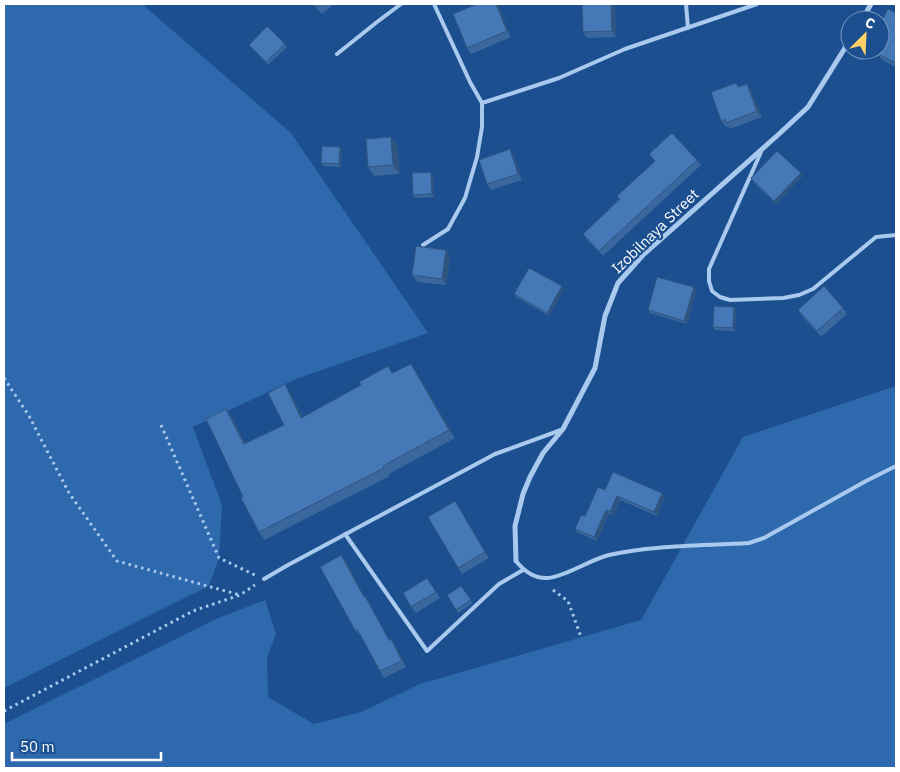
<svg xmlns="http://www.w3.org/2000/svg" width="900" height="772" font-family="'IBM Plex Sans',sans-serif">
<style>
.green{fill:#2e69ad}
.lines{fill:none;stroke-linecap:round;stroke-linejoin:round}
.path{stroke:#a9c9ee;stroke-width:3;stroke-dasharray:2.5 4;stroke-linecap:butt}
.lane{stroke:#a9c9ee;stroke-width:4}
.street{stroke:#a9c9ee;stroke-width:5}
.wall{fill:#3a679d}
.shaded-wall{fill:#305480}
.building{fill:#4478b7;stroke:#305480}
.labels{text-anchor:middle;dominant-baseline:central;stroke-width:4.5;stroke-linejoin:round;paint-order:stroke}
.street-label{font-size:15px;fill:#fff;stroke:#1b4f8f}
</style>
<rect width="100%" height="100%" fill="#1b4f8f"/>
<path class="green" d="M4,4H142L291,133L428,333L296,379L193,427L222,505L219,558L209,586L4,688Z
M896,386V768H4V724L216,619L265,600L276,634L267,658L268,697L314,724L361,712L420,684L641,620L743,437Z"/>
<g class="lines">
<path class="path" d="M4,378L29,416L69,493L117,561L240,595
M161,425L219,558L255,575
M553,590L568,601L581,637
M4,711L193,611L240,595L255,585"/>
<path class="lane" d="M686,4L688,28
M337,54L377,22L401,4
M482,103L559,78L625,49L757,4
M761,152L709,269V281L712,291L720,297L730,300L783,298L799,295L813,289L876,237L896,235
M423,245L448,229L465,198L477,157L482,127V103L470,82L434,4
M345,534L427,651L499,584L523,570
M516,561C524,571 534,579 548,578C567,576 589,560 609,555C654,545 703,546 749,543L764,538L866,481L896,466
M264,579L288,565L495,454L561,430"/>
<path class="street" d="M862,20L871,4
M516,561L515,526L523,494L530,477L543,453L563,429L595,368L605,316L618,283L643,255L779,134L808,107L850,40"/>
</g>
<path class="wall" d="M313,4H334L322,14Z
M498,4L511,37L471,54L467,48Z
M582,4H615L616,37L587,38L583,32Z
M896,13V67L882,60L878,54L887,35L883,33L880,29V24Z
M285,44L287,47L268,65L249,45Z
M736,83L739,87L751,90L762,117L730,129L728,126L726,127L721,121Z
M397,146L400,174L374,176L368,167Z
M340,147L342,150L341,167L323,166L321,163Z
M649,154L697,160L701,165L603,256L586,239L583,234L619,199L617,196L655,162Z
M514,156L522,180L491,190L487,184Z
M431,172L433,175L434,197L415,198L413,195Z
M803,176L776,204L753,182L751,178Z
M446,250L450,256L446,285L417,282L412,275Z
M564,289L549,316L516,297L514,294Z
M696,290L687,324L650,313L648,310Z
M734,307L736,310L735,331L715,330L713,327Z
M843,308L847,314L821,337L802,316L798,310Z
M388,366L393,373L416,371L455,438L389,474L390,476L264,540L259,532L243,497L226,409L232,417L245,443L284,425L290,392L303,417L361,385Z
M605,490L662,493L665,497L657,516L620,500L613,516L609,514L597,541L578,533L575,529Z
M455,501L489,558L462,574L458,568Z
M346,561L364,597L369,602L389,640L391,639L395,645L406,667L384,678L380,671L361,635L360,636L355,630Z
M427,578L440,598L416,613L411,607Z
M461,586L473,603L458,613L447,595Z"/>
<path class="shaded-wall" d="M496,4H498L511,37L507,31Z
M611,4H615L616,37L612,31Z
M747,84L751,90L762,117L757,111Z
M391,137L397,146L400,174L393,165Z
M340,147L342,150L341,167L339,164Z
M510,149L514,156L522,180L518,174Z
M431,172L433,175L434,197L432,194Z
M801,173L803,176L776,204L774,201Z
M446,250L450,256L446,285L442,279Z
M562,286L564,289L549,316L547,313Z
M694,287L696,290L687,324L684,321Z
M734,307L736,310L735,331L733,328Z
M411,364L416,371L455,438L449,430Z
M285,384L290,392L307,425L301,418Z
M226,409L232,417L250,452L244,444Z
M662,493L665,497L657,516L654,512Z
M617,496L620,500L613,516L610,512Z
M455,501L459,507L489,558L485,552Z
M606,510L609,514L597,541L594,537Z
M341,555L346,561L368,603L364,597Z
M365,596L369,602L393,646L389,640Z
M391,639L395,645L406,667L402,661Z"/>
<path class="building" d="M477,4H496L507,31L467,48L453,14Z
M582,4H611L612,31L583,32Z
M888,9L896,13V63L878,54L889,32L880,28V24Z
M267,26L285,44L266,62L249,45Z
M736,83L738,87L747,84L757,111L726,123L725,119L721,121L711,92Z
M672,133L697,160L599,251L583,234L620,199L617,196L655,161L649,154Z
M391,137L393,165L368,167L366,139Z
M322,146L340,147L339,164L321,163Z
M510,149L518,174L487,184L479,160Z
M777,151L801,173L774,201L751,178Z
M431,172L432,194L413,195L412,173Z
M416,246L446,250L442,279L412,275Z
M529,268L562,286L547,313L514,294Z
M657,277L694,287L684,321L648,310Z
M824,286L843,308L817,331L798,310Z
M714,306L734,307L733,328L713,327Z
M411,364L449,430L383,466L384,468L259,532L241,498L243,497L206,419L226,409L244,444L284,425L268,393L285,384L301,418L361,385L359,382L388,366L392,373Z
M613,472L662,493L654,512L617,496L610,512L606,510L594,537L575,529L581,515L585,516L598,487L605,490Z
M455,501L485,552L458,568L428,517Z
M341,555L364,597L365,596L389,640L391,639L402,661L380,671L357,629L355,630L320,567Z
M427,578L436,592L411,607L403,593Z
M461,586L471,600L456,610L447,595Z"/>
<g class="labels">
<g class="street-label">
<text transform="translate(655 231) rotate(-44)">Izobilnaya Street</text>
</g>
</g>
<rect width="900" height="772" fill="none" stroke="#ffffff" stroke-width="10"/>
<g transform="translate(865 35) rotate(24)"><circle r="24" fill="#1b4f8f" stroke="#7695bc"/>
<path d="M0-4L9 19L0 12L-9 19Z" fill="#ffd166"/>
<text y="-8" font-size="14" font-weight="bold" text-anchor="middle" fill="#ffffff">С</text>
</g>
<path d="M12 752v8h149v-8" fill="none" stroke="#ffffff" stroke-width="2.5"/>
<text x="20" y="752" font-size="15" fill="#ffffff" stroke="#1b4f8f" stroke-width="4" paint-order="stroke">50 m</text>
</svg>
